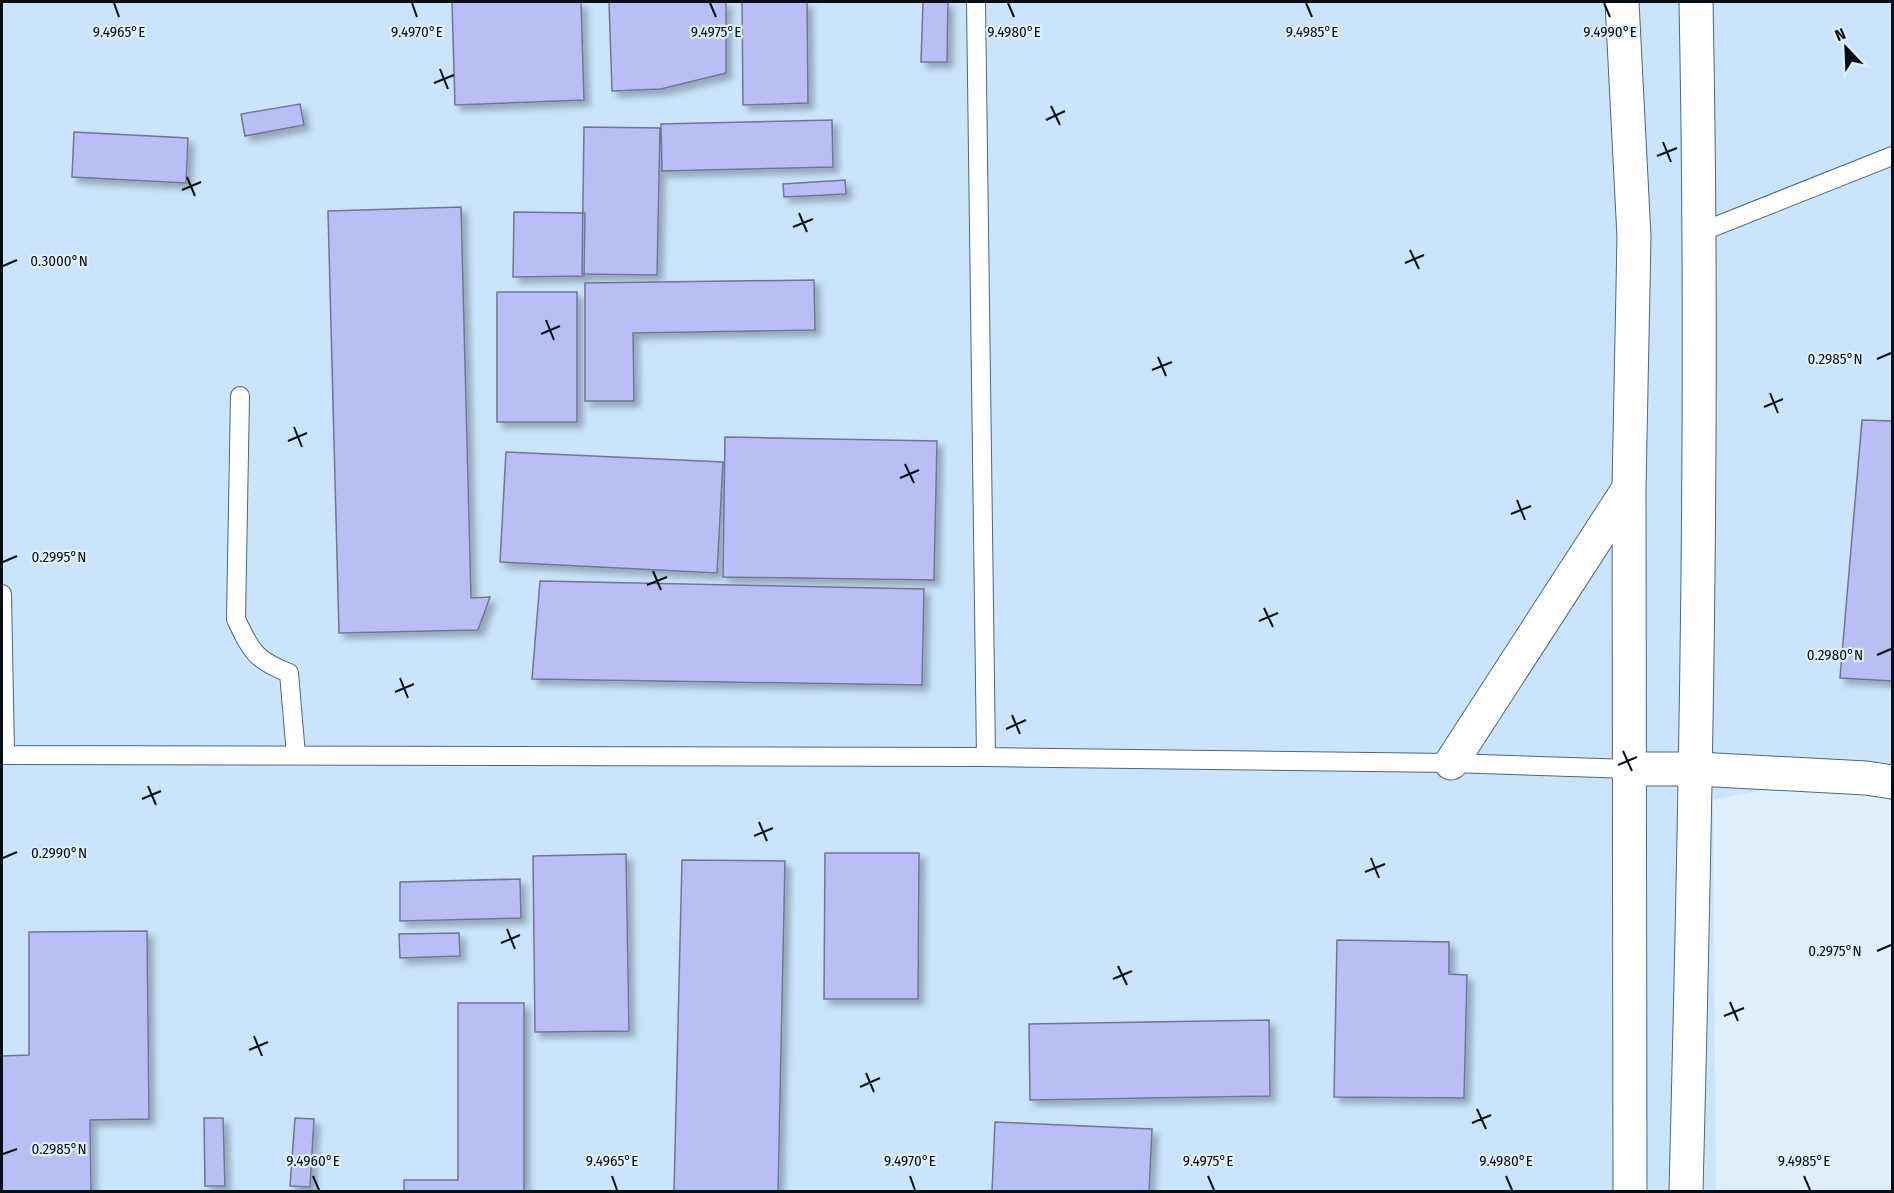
<svg xmlns="http://www.w3.org/2000/svg" width="1894" height="1193" font-family="'Fira Sans Condensed',sans-serif">
<style>
.built{fill:#c9e4fb}
.building{fill:#b7bff5;stroke:#717692;stroke-width:1.5;filter:url(#shadow)}
.lines{fill:none;stroke-linecap:round;stroke-linejoin:round}
.lane-casing{stroke:#4f677c;stroke-width:20}
.street-casing{stroke:#4f677c;stroke-width:35}
.highway-casing{stroke:#4f677c;stroke-width:35}
.lane{stroke:#fff;stroke-width:18}
.street{stroke:#fff;stroke-width:33}
.highway{stroke:#fff;stroke-width:33}
.ticks{fill:none;stroke:#050d15;stroke-width:2}
.ticks-label{font-size:15px;text-anchor:middle;fill:#050d15;stroke:#deeffd;stroke-width:4.5;stroke-linejoin:round;paint-order:stroke}
</style>
<defs>
<filter id="shadow"><feDropShadow dx="5.5" dy="5.5" stdDeviation="3" flood-color="#0004"/></filter>
</defs>
<rect width="100%" height="100%" fill="#deeffd"/>
<path class="built" d="M2,2H1892V764L1713,800L1716,1191L2,1192Z"/>
<path class="building" d="M452,2H581L584,100L455,105Z
M609,2H726V73L661,89L612,91Z
M742,2H807L808,103L743,105Z
M923,2H948L947,62H921Z
M300,104L304,125L245,136L241,114Z
M832,120L833,167L662,171L661,124Z
M584,127L660,128L657,275L582,274Z
M74,132L188,138L186,183L72,177Z
M845,180L846,194L784,197L783,184Z
M461,207L471,598L490,597L478,630L339,633L328,211Z
M514,212L585,213L584,276L513,277Z
M814,280L815,330L633,333L634,401H585V283Z
M497,292H577V422H497Z
M1862,420L1892,421V681L1840,678Z
M725,437L937,441L934,580L723,577Z
M506,452L723,462L717,573L500,562Z
M540,581L924,589L922,685L532,679Z
M825,853H919L918,999H824Z
M626,854L629,1031L535,1032L533,856Z
M682,860L785,861L778,1192H674Z
M520,879L521,918L400,921V882Z
M147,931L149,1119L90,1120L91,1192H2V1056L29,1055V932Z
M459,933L460,956L400,958L399,934Z
M1337,940L1449,942V974L1467,975L1464,1098L1334,1097Z
M458,1003H524V1192H404V1180H458Z
M1269,1020L1270,1096L1030,1100L1029,1024Z
M204,1118H223L225,1186H205Z
M295,1118L314,1119L310,1187L290,1186Z
M995,1122L1152,1129L1149,1192H992Z"/>
<g class="lines">
<defs>
<path id="lane" d="M976,2L986,757
M1701,232L1892,156
M240,396L236,619C251,651 255,660 289,673L296,755
M2,594L5,754
M2,755L986,757L1451,763L1631,769"/>
<path id="street" d="M1631,769H1697L1866,778L1892,782"/>
<path id="highway" d="M1622,2L1634,237L1629,488L1630,1192
M1451,763L1629,488
M1686,1192C1696,795 1704,398 1696,2"/>
</defs>
<use href="#lane" class="lane-casing"/>
<use href="#street" class="street-casing"/>
<use href="#highway" class="highway-casing"/>
<use href="#lane" class="lane"/>
<use href="#street" class="street"/>
<use href="#highway" class="highway"/>
</g>
<path class="ticks" d="M114,3L119,17M412,3L417,17M710,3L716,17M1008,3L1014,17M1306,3L1312,17M1604,3L1610,17M440,69L448,89M434,83L454,75M1051,106L1060,125M1046,120L1065,111M1663,142L1671,162M1657,156L1677,148M187,177L195,196M182,190L201,182M799,213L807,232M793,227L813,219M1410,250L1419,269M1405,263L1424,255M3,266L17,260M546,320L554,340M541,334L560,326M1158,357L1166,376M1877,359L1891,353M1152,370L1172,362M1770,393L1778,413M1764,407L1783,399M294,427L302,447M288,441L307,433M905,464L914,483M900,478L919,470M1517,500L1525,520M1511,514L1531,506M3,562L17,556M653,571L661,590M647,585L667,577M1264,608L1273,627M1259,621L1278,613M1877,655L1891,649M400,678L408,698M395,692L414,684M1012,715L1020,734M1006,729L1026,720M1623,751L1632,771M1618,765L1637,757M148,786L156,805M142,799L161,791M759,822L767,841M754,836L773,828M3,858L17,852M1371,858L1379,878M1365,872L1385,864M507,929L515,949M501,943L520,935M1877,951L1891,945M1118,966L1127,985M1113,979L1132,971M1730,1002L1738,1021M1724,1016L1744,1008M254,1036L262,1056M249,1050L268,1042M866,1073L874,1092M860,1087L880,1078M1477,1109L1486,1129M1472,1123L1491,1115M3,1154L17,1149M313,1176L319,1190M612,1176L617,1190M910,1176L915,1190M1208,1176L1214,1190M1506,1176L1512,1190M1804,1176L1810,1190"/>
<g class="ticks-label">
<text x="119" y="37">9.4965°E</text>
<text x="417" y="37">9.4970°E</text>
<text x="716" y="37">9.4975°E</text>
<text x="1014" y="37">9.4980°E</text>
<text x="1312" y="37">9.4985°E</text>
<text x="1610" y="37">9.4990°E</text>
<text x="59" y="266">0.3000°N</text>
<text x="1835" y="364">0.2985°N</text>
<text x="59" y="562">0.2995°N</text>
<text x="1835" y="660">0.2980°N</text>
<text x="59" y="858">0.2990°N</text>
<text x="1835" y="956">0.2975°N</text>
<text x="59" y="1154">0.2985°N</text>
<text x="313" y="1166">9.4960°E</text>
<text x="612" y="1166">9.4965°E</text>
<text x="910" y="1166">9.4970°E</text>
<text x="1208" y="1166">9.4975°E</text>
<text x="1506" y="1166">9.4980°E</text>
<text x="1804" y="1166">9.4985°E</text>
</g>
<rect width="1894" height="1193" fill="none" stroke="#050d15" stroke-width="6"/>
<g transform="translate(1846 48) rotate(337)" stroke="#deeffd" stroke-width="4.5" paint-order="stroke">
<path d="M0-4.5L10 22L0 15L-10 22Z" fill="#050d15"/>
<text y="-9" font-size="16" font-weight="bold" text-anchor="middle" fill="#050d15">N</text>
</g>
</svg>
